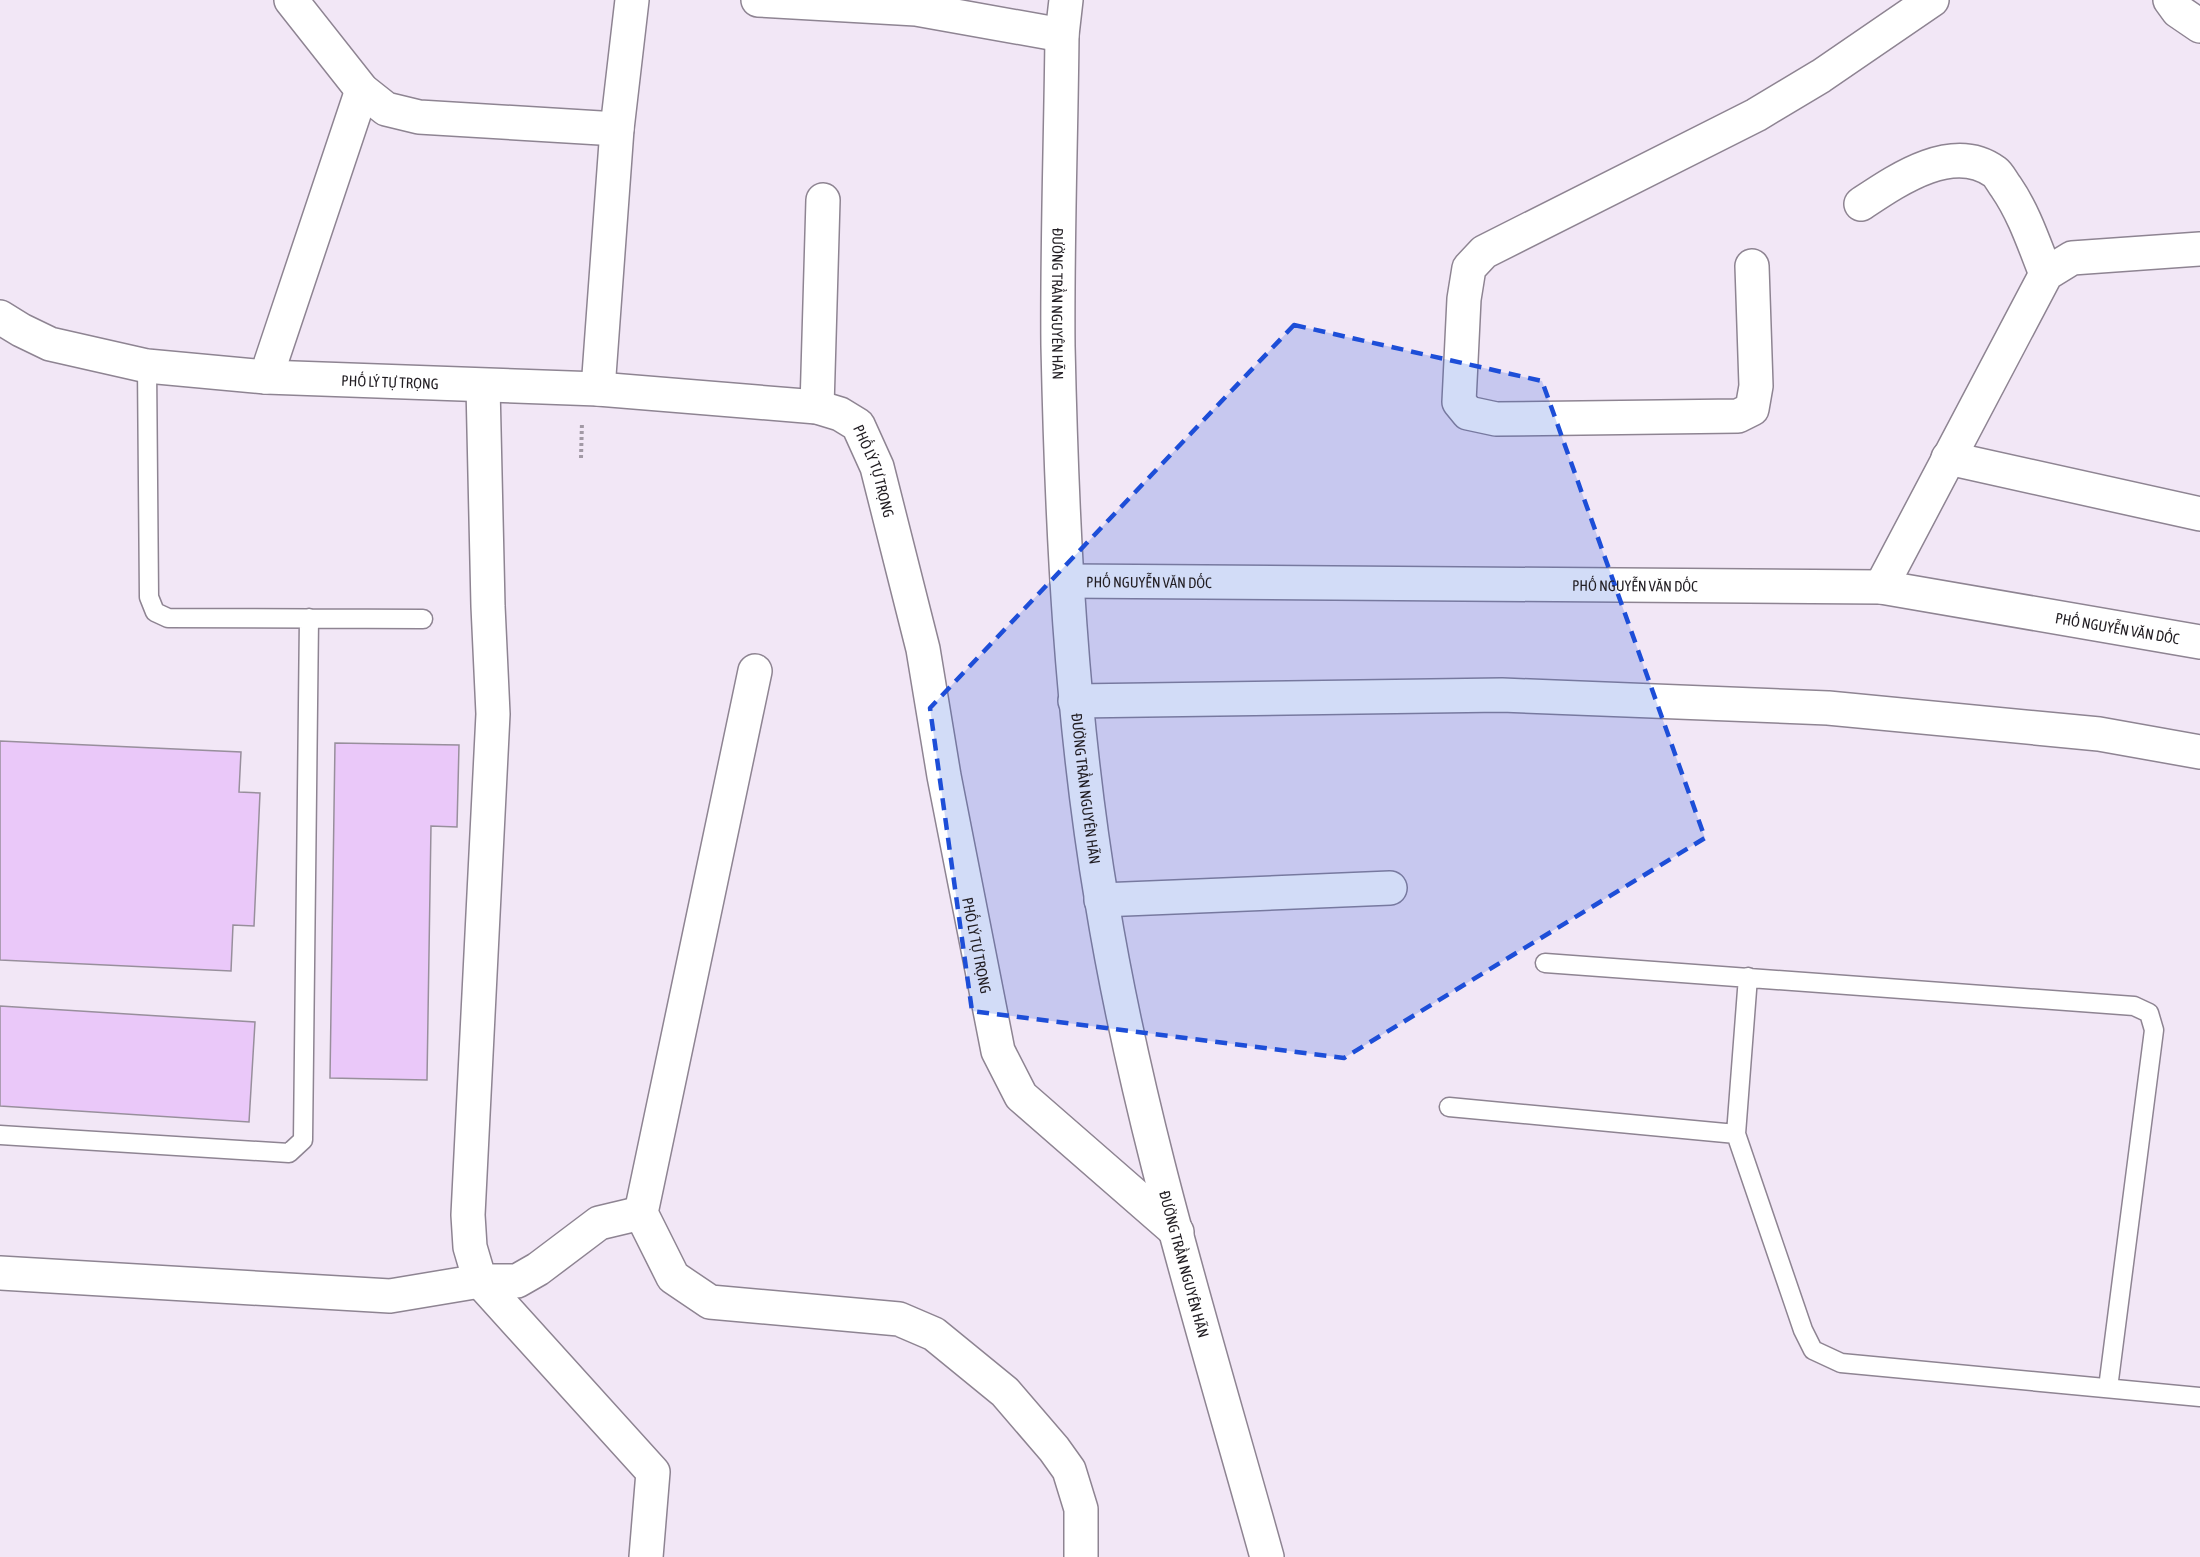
<svg xmlns="http://www.w3.org/2000/svg" width="2200" height="1557" font-family="'Asap Condensed',sans-serif">
<style>
.building{fill:#eac8f9;stroke:#988f9c;stroke-width:1.5}
.lines{fill:none;stroke-linecap:round;stroke-linejoin:round}
.service-casing{stroke:#8e8492;stroke-width:21}
.minor-casing{stroke:#8e8492;stroke-width:36}
.tertiary-casing{stroke:#8e8492;stroke-width:36}
.path{stroke:#a299a5;stroke-width:4;stroke-dasharray:3 3;stroke-linecap:butt}
.service{stroke:#fff;stroke-width:18}
.minor{stroke:#fff;stroke-width:33}
.tertiary{stroke:#fff;stroke-width:33}
.marked{fill:#1d4ed8;fill-opacity:0.2;stroke:#1d4ed8;stroke-width:4.5;stroke-dasharray:12 8;stroke-linejoin:round}
.labels{text-anchor:middle;dominant-baseline:central;stroke-width:4.5;stroke-linejoin:round;paint-order:stroke}
.street-label{font-size:15px;fill:#211d22;stroke:#f2e7f6}
</style>
<rect width="100%" height="100%" fill="#f2e7f6"/>
<path class="building" d="M0,741L241,752L239,792L260,793L254,926L233,925L231,971L0,960Z
M335,743L459,745L457,827L431,826L427,1080L330,1078Z
M0,1006L255,1022L249,1122L0,1106Z"/>
<g class="lines">
<defs>
<path id="service" d="M147,366L149,597L155,612L168,618L423,619
M1545,963L2134,1006L2149,1013L2154,1030L2108,1388
M1449,1107L1736,1134L1803,1330L1813,1350L1841,1363L2200,1397
M1736,1134L1748,977
M0,1135L289,1153L303,1140L309,618"/>
<g id="minor">
<path d="M291,0L362,90L386,109L419,117L617,129"/>
<path d="M758,0L916,9L1062,35"/>
<path d="M2170,0L2178,11L2200,26"/>
<path d="M1861,204C1897,180 1953,141 1995,172C1999,175 2002,182 2006,187C2024,213 2034,244 2046,274"/>
<path d="M1752,266L1756,386L1752,409L1738,416L1496,419L1468,413L1459,402L1464,299L1469,268L1484,252L1756,115L1821,76L1932,0"/>
<path id="s1" d="M0,317L21,330L50,344L147,366L266,377L598,389L817,407L840,414L858,425L877,467L923,649L944,776L998,1051L1021,1096L1177,1232"/>
<path d="M266,377L362,90"/>
<path d="M483,386L488,606L493,714L468,1215L470,1247L480,1281L653,1472L646,1557"/>
<path d="M598,389L617,129L632,0"/>
<path d="M817,407L823,200"/>
<path d="M1948,458L2200,514"/>
<path id="s2" d="M1067,581L1881,587L2200,642"/>
<path d="M1881,587L2046,274L2072,258L2200,249"/>
<path d="M755,671L641,1213L673,1277L710,1302L899,1319L934,1334L1005,1392L1054,1449L1069,1470L1081,1509V1557"/>
<path d="M1075,701L1502,695L1828,708L2099,734L2200,752"/>
<path d="M1101,900L1390,888"/>
<path d="M0,1273L390,1296L480,1281H517L538,1269L599,1223L641,1213"/>
</g>
<g id="tertiary">
<path id="s3" d="M1066,0L1062,35C1061,138 1057,242 1058,346C1062,531 1071,719 1102,902C1138,1123 1207,1341 1267,1557"/>
</g>
</defs>
<use href="#service" class="service-casing"/>
<use href="#minor" class="minor-casing"/>
<use href="#tertiary" class="tertiary-casing"/>
<path class="path" d="M581,458L582,422"/>
<use href="#service" class="service"/>
<use href="#minor" class="minor"/>
<use href="#tertiary" class="tertiary"/>
</g>
<path class="marked" d="M1294,325L1542,381L1705,838L1344,1058L972,1011L930,708Z"/>
<g class="labels">
<g class="street-label">
<text stroke="none"><textPath href="#s3" startOffset="304">ĐƯỜNG TRẦN NGUYÊN HÃN</textPath></text>
<text stroke="none"><textPath href="#s1" startOffset="400">PHỐ LÝ TỰ TRỌNG</textPath></text>
<text stroke="none"><textPath href="#s1" startOffset="922">PHỐ LÝ TỰ TRỌNG</textPath></text>
<text stroke="none"><textPath href="#s2" startOffset="82">PHỐ NGUYỄN VĂN DỐC</textPath></text>
<text stroke="none"><textPath href="#s2" startOffset="568">PHỐ NGUYỄN VĂN DỐC</textPath></text>
<text stroke="none"><textPath href="#s2" startOffset="1054">PHỐ NGUYỄN VĂN DỐC</textPath></text>
<text stroke="none"><textPath href="#s3" startOffset="790">ĐƯỜNG TRẦN NGUYÊN HÃN</textPath></text>
<text stroke="none"><textPath href="#s1" startOffset="1408">PHỐ LÝ TỰ TRỌNG</textPath></text>
<text stroke="none"><textPath href="#s3" startOffset="1276">ĐƯỜNG TRẦN NGUYÊN HÃN</textPath></text>
</g>
</g>
</svg>
